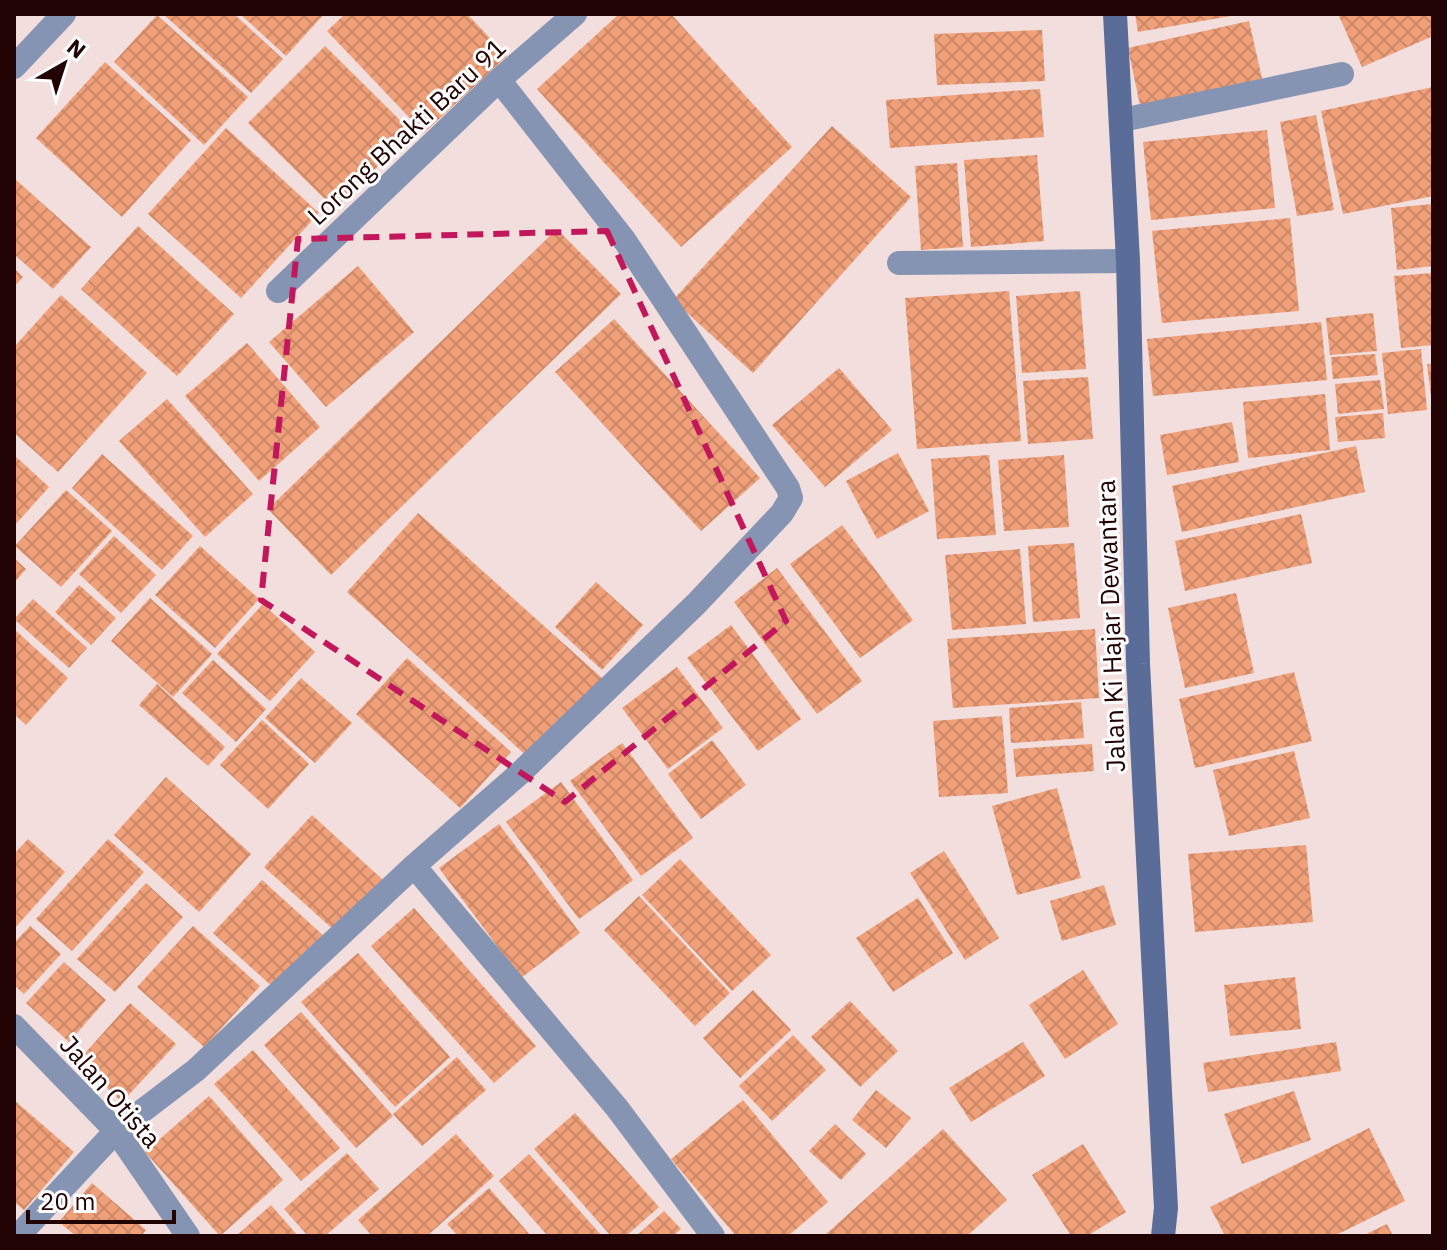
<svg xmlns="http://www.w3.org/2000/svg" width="1447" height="1250" font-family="'IBM Plex Sans',sans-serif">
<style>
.building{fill:url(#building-cross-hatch)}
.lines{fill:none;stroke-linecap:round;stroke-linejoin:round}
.street{stroke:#8694b3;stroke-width:24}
.secondary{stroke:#5a6d99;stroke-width:24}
.marked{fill:none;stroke:#c2185b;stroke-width:6;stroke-dasharray:16 10;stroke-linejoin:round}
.labels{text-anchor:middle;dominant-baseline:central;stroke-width:6;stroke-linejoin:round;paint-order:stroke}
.street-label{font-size:26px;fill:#200302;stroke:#fff}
</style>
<defs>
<pattern id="building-cross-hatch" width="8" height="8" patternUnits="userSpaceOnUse" patternTransform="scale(2)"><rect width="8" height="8" fill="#efa079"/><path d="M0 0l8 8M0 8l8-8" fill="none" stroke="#cd8867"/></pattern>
</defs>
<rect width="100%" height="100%" fill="#f2dedc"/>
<path class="building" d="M163,14H234L283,59L251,93Z
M240,14H324L286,56Z
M345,14H467L507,56L424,133L327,31Z
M619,14H671L792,147L681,247L537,89Z
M1135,14H1231V16L1138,32Z
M1338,14H1433V36L1362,67Z
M157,15L248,97L204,145L114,62Z
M1249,21L1263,83L1141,110L1128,48Z
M1042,30L1045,81L937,85L934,34Z
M325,46L412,132L335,209L248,123Z
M105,62L191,140L122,217L36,138Z
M1433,87V196L1343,214L1321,111Z
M1040,89L1044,137L890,148L886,100Z
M1316,115L1334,210L1297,216L1280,122Z
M832,126L911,197L753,373L673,300Z
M226,128L319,213L241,298L148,214Z
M1267,130L1275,208L1151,220L1143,142Z
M1037,155L1044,241L971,247L964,160Z
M957,163L963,247L921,250L915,166Z
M14,178L91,247L53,289L14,254Z
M1433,204V266L1397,270L1391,208Z
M1290,218L1299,311L1162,323L1152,231Z
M138,226L234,314L177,376L81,289Z
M557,229L621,294L331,575L268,509Z
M358,266L414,332L326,407L269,342Z
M14,268L23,277L14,287Z
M1433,273V345L1401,348L1394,276Z
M1009,291L1021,441L917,449L905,298Z
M1080,291L1086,369L1022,373L1016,296Z
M61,295L147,373L58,472L14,433V347Z
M1373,313L1377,351L1330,355L1326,318Z
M614,319L760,478L701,531L555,372Z
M1321,322L1327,380L1153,396L1147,339Z
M247,343L320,427L259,481L185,396Z
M1421,349L1427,410L1388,414L1382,353Z
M1375,354L1378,375L1333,379L1331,357Z
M1427,364H1433V396H1431Z
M839,368L892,430L825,487L772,425Z
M1088,377L1093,439L1028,444L1023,381Z
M1380,380L1384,409L1338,414L1335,384Z
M1325,394L1330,450L1248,458L1243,402Z
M167,399L253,494L205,537L119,441Z
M1383,413L1385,438L1338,442L1335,417Z
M1232,422L1239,462L1167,475L1160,435Z
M1356,446L1365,492L1182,532L1172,486Z
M898,453L929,511L877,539L846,481Z
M102,454L193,536L162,570L72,488Z
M14,455L49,487L14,526Z
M989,455L996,535L937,539L931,459Z
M1064,455L1069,527L1004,531L998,460Z
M66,490L112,531L61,587L15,546Z
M418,513L603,679L530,759L347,592Z
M1301,514L1312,563L1185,591L1175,541Z
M842,525L913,620L860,658L790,564Z
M114,536L156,575L121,613L79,574Z
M1074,543L1080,618L1033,622L1028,546Z
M200,546L259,599L215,648L155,595Z
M1020,549L1026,624L952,630L945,555Z
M14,558L26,569L14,583Z
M777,568L862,681L817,714L734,602Z
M596,582L643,625L602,670L555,627Z
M79,585L116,618L91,645L55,612Z
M1236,593L1254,673L1185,688L1168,608Z
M150,598L212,654L173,697L111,641Z
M33,599L87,648L69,668L14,619Z
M263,604L315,652L270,701L217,654Z
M731,625L801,719L758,751L687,658Z
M14,629L68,678L26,725L14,714Z
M1095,629L1099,698L953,708L947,639Z
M407,658L511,752L460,808L356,714Z
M213,660L266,709L236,742L182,693Z
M677,667L723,728L668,769L622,708Z
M1294,672L1312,741L1195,768L1179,699Z
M301,678L352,723L315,763L265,718Z
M157,684L225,747L208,766L139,705Z
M1081,702L1084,738L1011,743L1009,708Z
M1002,716L1008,793L939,797L933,721Z
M262,720L309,764L268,809L220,765Z
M712,740L746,785L701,819L668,774Z
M622,743L693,838L641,876L570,781Z
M1092,744L1094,771L1016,777L1013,749Z
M1294,751L1310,818L1229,836L1213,770Z
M166,777L251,854L199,912L114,835Z
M561,782L633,880L579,919L506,822Z
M1057,788L1081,878L1017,895L992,806Z
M312,815L383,880L336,932L264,867Z
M499,824L580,933L521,978L439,868Z
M28,839L65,872L14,929V854Z
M108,839L144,872L72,951L36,919Z
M1306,845L1313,922L1195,932L1188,854Z
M944,851L999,938L965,960L910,873Z
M680,859L771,955L732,991L642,895Z
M262,880L325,937L276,990L213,933Z
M146,883L183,917L115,992L77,959Z
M1104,885L1116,925L1062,941L1050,901Z
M639,896L730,993L695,1026L604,930Z
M918,898L953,953L893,992L856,938Z
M414,908L536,1046L494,1083L371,946Z
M30,926L61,954L24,994L14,985V943Z
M193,926L260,986L204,1047L137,987Z
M358,953L450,1057L395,1107L301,1002Z
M64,962L106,1000L69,1042L26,1003Z
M1083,970L1118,1024L1065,1059L1029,1005Z
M1295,977L1301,1029L1230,1036L1224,985Z
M753,990L791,1030L740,1078L703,1038Z
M850,1001L898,1051L860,1087L811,1037Z
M130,1003L176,1044L122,1102L78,1061Z
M301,1012L393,1116L356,1148L264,1045Z
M793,1035L826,1070L772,1121L739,1086Z
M1023,1042L1045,1076L971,1122L949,1088Z
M1336,1042L1341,1071L1208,1092L1203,1063Z
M253,1050L340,1148L301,1181L214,1084Z
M457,1057L486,1090L422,1146L393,1114Z
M876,1090L911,1118L886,1148L852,1120Z
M1294,1091L1311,1140L1242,1164L1224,1114Z
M209,1096L283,1180L220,1236L145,1152Z
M14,1100L74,1152L24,1210L14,1202Z
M743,1100L828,1202L788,1236H736L671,1159Z
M575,1113L659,1207L626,1236H611L534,1149Z
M835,1124L866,1154L841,1180L809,1151Z
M1369,1128L1405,1201L1334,1236H1225L1210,1207Z
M943,1129L1007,1200L967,1236H824Z
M456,1134L494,1176L427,1236H372L358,1220Z
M1083,1144L1126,1212L1087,1236H1071L1032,1175Z
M347,1153L379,1189L325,1236H308L284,1209Z
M529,1154L602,1236H548L499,1181Z
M92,1183L146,1230L141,1236H76L59,1222Z
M489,1188L531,1236H458L447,1224Z
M271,1205L298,1236H236Z
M664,1211L681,1229L673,1236H636Z
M1387,1224L1393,1236H1362Z"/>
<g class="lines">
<path class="street" d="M14,67L64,14
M1122,120L1342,74
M899,263L1128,261
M278,291L499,80L575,14
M414,866L617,1108L713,1236
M14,1026L116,1131L188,1236
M18,1236L116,1131L196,1070L414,866L519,774L696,604L782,513L791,498L788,488L625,241L499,80"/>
<path class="secondary" d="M1115,14L1128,261L1138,664L1166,1208L1163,1236"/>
</g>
<path class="marked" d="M607,231L786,621L565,802L261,600L298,239Z"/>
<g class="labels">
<g class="street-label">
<text transform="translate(406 131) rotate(-43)">Lorong Bhakti Baru 91</text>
<text transform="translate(1110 626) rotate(-92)">Jalan Ki Hajar Dewantara</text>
<text transform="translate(111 1091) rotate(49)">Jalan Otista</text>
</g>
</g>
<rect width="1447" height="1250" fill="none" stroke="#200302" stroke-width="32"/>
<g transform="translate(64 64) rotate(39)" stroke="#ffffff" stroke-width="6" paint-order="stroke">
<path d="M0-6L14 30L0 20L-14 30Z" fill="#200302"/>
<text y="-12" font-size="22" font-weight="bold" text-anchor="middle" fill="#200302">N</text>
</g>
<path d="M28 1210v12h146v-12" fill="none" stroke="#200302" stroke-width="4"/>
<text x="40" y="1210" font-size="24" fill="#200302" stroke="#ffffff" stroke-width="6" paint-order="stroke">20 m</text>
</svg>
